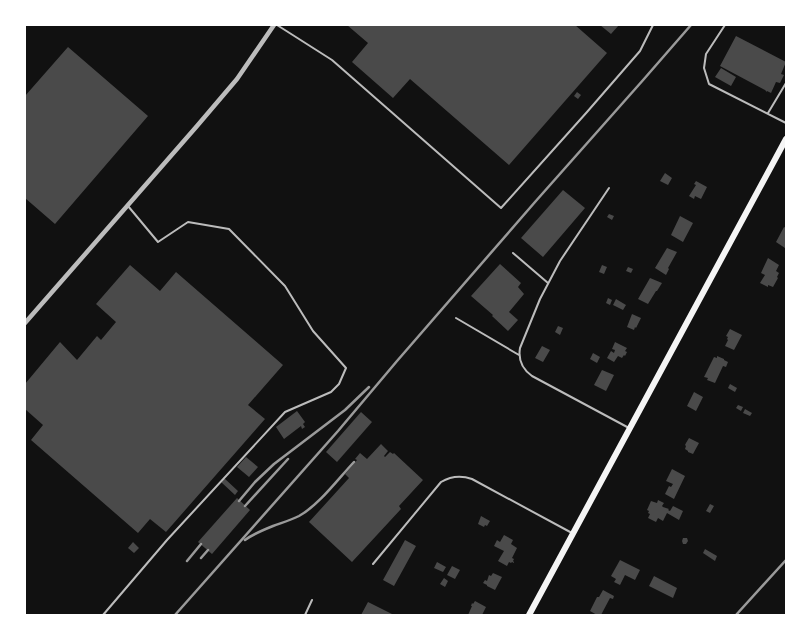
<svg xmlns="http://www.w3.org/2000/svg" width="811" height="640" font-family="Jost,sans-serif">
<style>
.building{fill:#4a4a4a}
.lines{fill:none;stroke-linecap:round;stroke-linejoin:round}
.service{stroke:#bcbcbc;stroke-width:2}
.tertiary{stroke:#bcbcbc;stroke-width:4.5}
.primary{stroke:#f5f5f5;stroke-width:6}
.rail{stroke:#9a9a9a;stroke-width:2.5}
</style>
<rect width="100%" height="100%" fill="#111"/>
<path class="building" d="M347,25H575L607,53L509,165L410,79L393,98L352,62L368,43Z
M600,25H619L611,34Z
M736,36L786,62L781,74L784,75L780,83L776,82L771,93L767,91V92L765,90L720,66Z
M68,47L148,116L55,224L25,198V96Z
M721,68L736,77L731,86L715,77Z
M577,92L581,95L578,99L574,96Z
M665,173L672,178L668,185L660,181Z
M696,181L707,187L701,199L695,196L694,199L689,196L696,185L694,184Z
M563,190L585,208L543,257L521,238Z
M609,214L614,216L612,220L607,217Z
M680,216L693,223L683,242L671,235Z
M784,227L786,228L785,248L776,242Z
M667,248L677,252L668,268L669,269L666,275L655,268Z
M768,258L779,265L776,271L779,273L777,277L778,278L773,287L768,285V287L760,283L765,275L761,273Z
M500,264L521,283L518,287L524,294L509,312L518,320L508,331L492,316L493,315L471,296Z
M130,265L160,291L176,272L283,365L248,405L265,419L166,532L150,519L138,533L31,440L43,425L25,409V384L60,342L77,360L97,336L101,340L116,322L96,304Z
M602,265L607,267L604,274L599,272Z
M628,267L633,269L631,273L626,271Z
M650,278L662,283L657,291H656L648,304L638,299Z
M608,298L612,300L610,305L606,303Z
M616,299L626,305L623,310L613,305Z
M632,314L641,318L636,328L635,327L634,330L627,327Z
M558,326L563,328L560,335L555,332Z
M730,329L742,335L734,350L725,346L728,340L727,339L728,337L726,336Z
M615,342L627,348L625,351L627,352L625,356L624,355L622,358L618,356L614,362L607,358L611,351L614,353L615,350L612,349Z
M542,346L550,350L543,362L535,358Z
M593,353L600,357L597,363L590,359Z
M717,356L724,359V360L728,362L726,367L723,366L715,383L707,380L708,378L704,377L714,357L717,358Z
M602,370L614,375L606,391L594,385Z
M730,384L737,388L735,392L728,388Z
M694,392L703,397L696,411L687,406Z
M738,405L743,407L741,411L736,408Z
M745,409L752,413L750,416L743,413Z
M297,411L305,422L303,424L305,427L302,429L301,426L284,439L276,427Z
M361,412L372,422L337,462L326,452Z
M689,438L699,443L693,454L688,452V451L685,449L686,446L685,445L686,443Z
M381,444L388,451L384,456L385,457L390,452L393,454L394,453L423,480L399,506L401,509L352,562L309,522L349,478L345,474L357,460L355,459L360,453L367,459Z
M246,457L258,467L249,477L237,467Z
M672,469L685,476L674,499L665,494L669,486L671,487L673,484L666,481Z
M224,478L238,491L235,495L221,482Z
M237,498L250,510L212,554L198,542Z
M658,500L664,503L662,506L663,507L669,509L668,510L670,511L673,506L683,511L679,520L667,513L663,521L658,518L656,522L648,518L650,514L648,513L649,511L647,510L651,501L657,503Z
M710,504L714,506L710,513L706,511Z
M481,516L490,521L487,526L485,525L484,527L478,524Z
M504,535L513,540L511,544L517,548L512,558L514,559L513,561L514,562V563L512,562L511,563L509,562L507,566L498,561L504,551L494,546L497,540L500,542Z
M683,538H687L688,541L686,544H683L682,541Z
M405,540L416,546L394,586L383,580Z
M133,542L139,548L134,553L128,548Z
M705,549L717,556L715,561L703,553Z
M620,560L640,570L635,580L625,575L620,585L614,582L616,579L611,576Z
M437,562L446,567L443,572L434,568Z
M452,566L460,570L455,579L447,575Z
M493,573L502,577L495,590L487,586V585L483,583L485,580L487,581L489,575L491,576Z
M654,576L677,588L673,598L649,586Z
M444,578L448,581L445,587L440,584Z
M603,590L614,596L613,599L610,598L601,615H597L590,611L597,597H599Z
M475,601L486,607L482,615H468L472,606H471L472,603L473,604Z
M368,602L394,615H361Z"/>
<g class="lines">
<path class="service" d="M277,25L332,60L501,208L587,112L640,51L653,25
M725,25L706,54L704,68L709,84L786,123
M768,113L786,83
M609,188L560,261L540,299L520,348C518,360 522,369 532,376L629,428
M513,253L548,283
M456,318L519,355
M373,564L441,482C451,476 461,475 472,479L572,533
M103,615L167,540L285,412L331,392L339,384L346,368L313,331L285,286L229,229L188,222L158,242L128,206
M305,615L312,600"/>
<path class="tertiary" d="M25,323L197,126L237,79L274,25"/>
<path class="primary" d="M529,615L786,139"/>
<path class="rail" d="M239,501L255,482L274,464L345,410L369,387
M245,506L288,459
M245,540C253,534 263,530 273,526C281,523 291,520 299,516C319,505 338,479 354,462
M201,558L208,550
M187,561L201,544
M175,615L338,431L397,361L535,202L644,79L691,25
M736,615L786,560"/>
</g>
<rect width="811" height="640" fill="none" stroke="#ffffff" stroke-width="52"/>
</svg>
